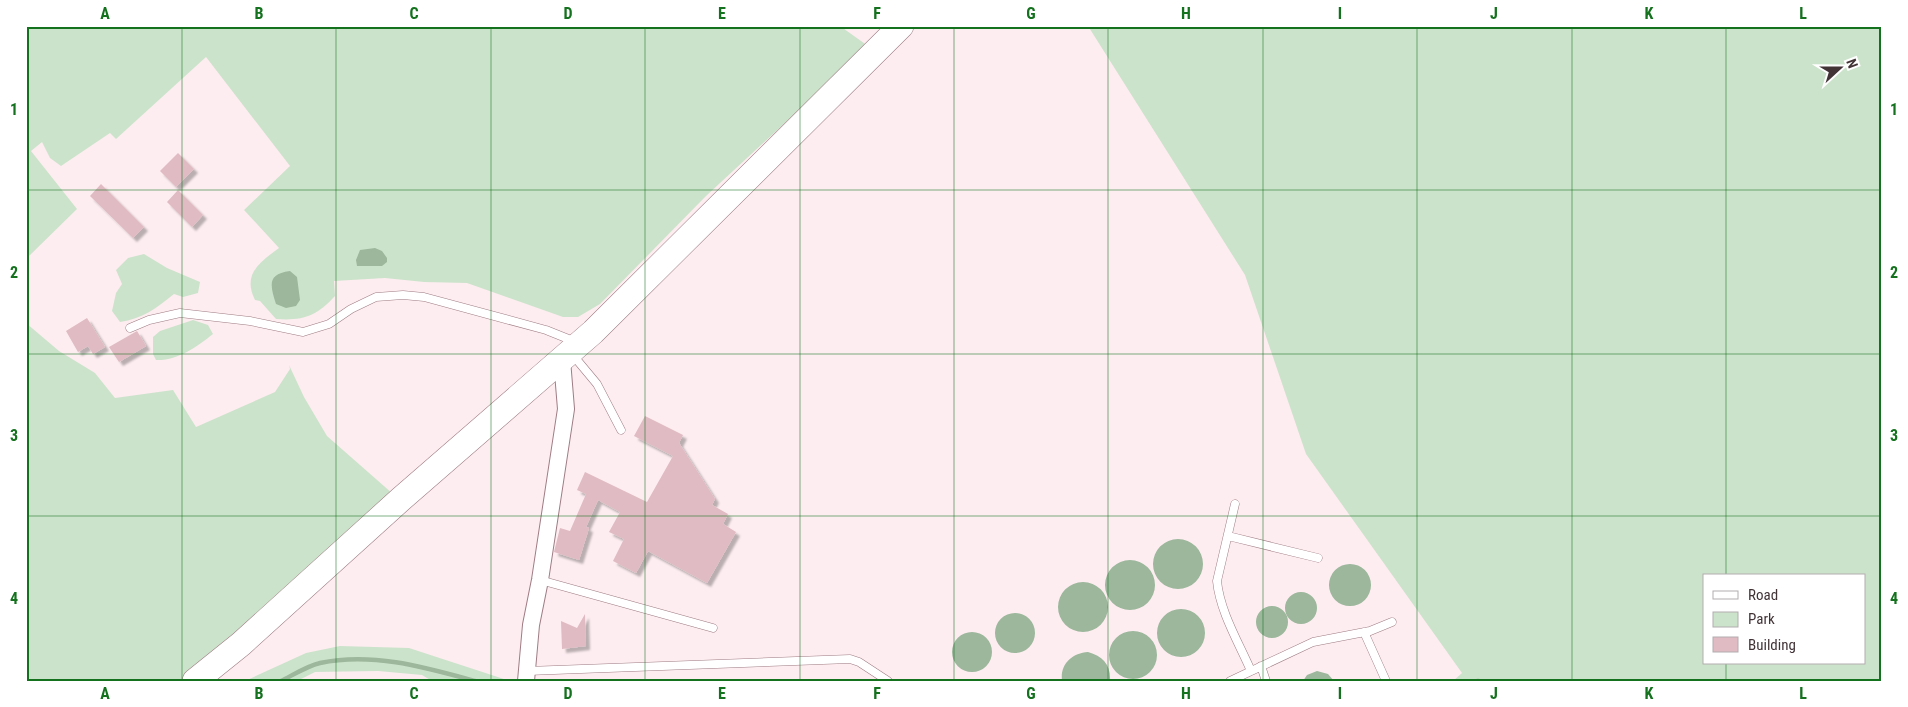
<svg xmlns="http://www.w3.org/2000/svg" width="1908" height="707" font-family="'Roboto Condensed',sans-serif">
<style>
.green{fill:#cce3cb;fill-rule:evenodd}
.water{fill:#9cb79c}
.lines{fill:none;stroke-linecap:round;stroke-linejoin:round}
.stream{stroke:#9cb79c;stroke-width:4.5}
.building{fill:#e0bbc3;filter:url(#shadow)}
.lane-casing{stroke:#9e7c84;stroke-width:9}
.street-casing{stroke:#9e7c84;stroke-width:18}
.primary-casing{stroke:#9e7c84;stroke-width:26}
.lane{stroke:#fff;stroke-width:8}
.street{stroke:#fff;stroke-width:16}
.primary{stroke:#fff;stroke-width:25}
.grid{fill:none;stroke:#14711e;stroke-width:1;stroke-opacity:0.55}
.neatline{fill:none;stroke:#14711e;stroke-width:2}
.grid-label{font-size:16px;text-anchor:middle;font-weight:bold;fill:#14711e}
</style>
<defs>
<filter id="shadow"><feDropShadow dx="4" dy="4" stdDeviation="1" flood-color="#0004"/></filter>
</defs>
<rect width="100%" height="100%" fill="#fdedf0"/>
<path class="green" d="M26,26H840L868,46L706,196L600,304L578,317H563L467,283L424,282L385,278L334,281L335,296C317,316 303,321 276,319L260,301L255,300C242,274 260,262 279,248L244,210L290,166L206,57L116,139L110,133L61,166L50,158L42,142L31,151L77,209L26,259Z
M1088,26H1882V681H1453L1462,673L1306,454L1245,275ZM1704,576H1864V663H1704Z
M144,254L167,268L200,282L198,293L183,297L174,294C157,308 142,319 120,322L112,311L116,293L122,284L116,270L128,258Z
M193,320L208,325L213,334C197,347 177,361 156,360L153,354V337L160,331Z
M26,323L59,351L95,373L115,398L173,390L196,427L275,392L290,369L289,365L304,397L327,436L393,494L194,670L180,681H26Z
M340,646L409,648L510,681H432L422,675L378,671L315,672L297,681H245L306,653Z"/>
<path class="water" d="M375,248L382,251L387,258V262L382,266H357L356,260L360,250Z
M290,271L297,277L300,300L296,306L286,308L276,304C270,285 267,274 290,271Z
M1153 564a25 25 0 1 1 50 0a25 25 0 1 1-50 0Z
M1105 585a25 25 0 1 1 50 0a25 25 0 1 1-50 0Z
M1329 585a21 21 0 1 1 42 0a21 21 0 1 1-42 0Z
M1058 607a25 25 0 1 1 50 0a25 25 0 1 1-50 0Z
M1285 608a16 16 0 1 1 32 0a16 16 0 1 1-32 0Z
M1256 622a16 16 0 1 1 32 0a16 16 0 1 1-32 0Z
M1157 633a24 24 0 1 1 48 0a24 24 0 1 1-48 0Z
M995 633a20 20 0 1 1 40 0a20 20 0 1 1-40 0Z
M1109 655a24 24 0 1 1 48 0a24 24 0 1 1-48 0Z
M952 652a20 20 0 1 1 40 0a20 20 0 1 1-40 0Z
M1088,652C1103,656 1111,665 1110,681H1062C1060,664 1072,653 1088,652Z
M1317,671L1328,674L1334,681H1303L1307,675Z"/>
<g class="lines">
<path class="stream" d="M281,681C293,675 307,666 320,663C372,652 424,667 475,681
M1477,681H1479"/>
</g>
<path class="building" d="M178,153L194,169L176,187L160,171Z
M101,184L144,227L133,238L90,196Z
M178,190L203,215L192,227L167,202Z
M87,318L105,347L93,354L88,346L78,352L66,331Z
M137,331L146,346L119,362L109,347Z
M645,416L683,435L679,443L715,499L712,505L728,514L723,524L736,532L707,583L648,551L636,573L613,561L624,539L609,532L620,512L598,500L586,527L589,528L579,560L554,552L560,528L570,531L586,494L577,490L585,472L647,502L673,456L634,436Z
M585,614L586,646L562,649L561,621L577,628Z"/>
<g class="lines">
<defs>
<path id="lane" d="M130,328L149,320L180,313L250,321L303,332L329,324L351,309L376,297L403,295L424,297L546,330L576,342
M572,354L597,384L621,430
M1235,504L1217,581C1220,612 1239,643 1251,671
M1228,536L1318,558
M540,580L713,628
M1364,632L1386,681
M1261,666L1266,681
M527,671L850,659L859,662L888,681
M1230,681L1313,642L1370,631L1392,622"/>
<path id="street" d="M526,681L531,625L540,580L566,409L562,360"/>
<path id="primary" d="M195,681L241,644L401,499L593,332L901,26"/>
</defs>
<use href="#lane" class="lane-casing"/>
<use href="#street" class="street-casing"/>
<use href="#primary" class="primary-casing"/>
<use href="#lane" class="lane"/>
<use href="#street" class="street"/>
<use href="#primary" class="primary"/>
</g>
<path class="grid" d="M182,26V681M336,26V681M491,26V681M645,26V681M800,26V681M954,26V681M1108,26V681M1263,26V681M1417,26V681M1572,26V681M1726,26V576M26,190H1882M26,354H1882M26,516H1882M1726,663V681"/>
<rect width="1908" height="707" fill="none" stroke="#ffffff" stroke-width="55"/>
<rect x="1703" y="574" width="162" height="90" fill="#ffffff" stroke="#b3adaf"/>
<rect x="1713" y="591" width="25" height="8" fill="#ffffff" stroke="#b3adaf"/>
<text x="1748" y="600" font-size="15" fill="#423337">Road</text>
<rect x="1713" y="612" width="25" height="15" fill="#cce3cb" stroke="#b3adaf"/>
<text x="1748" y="624" font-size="15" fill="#423337">Park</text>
<rect x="1713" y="637" width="25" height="15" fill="#e0bbc3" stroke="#b3adaf"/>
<text x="1748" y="650" font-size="15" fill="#423337">Building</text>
<g transform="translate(1840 68) rotate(69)" stroke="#ffffff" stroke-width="4" paint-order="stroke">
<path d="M0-4L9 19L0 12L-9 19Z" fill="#423337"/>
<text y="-8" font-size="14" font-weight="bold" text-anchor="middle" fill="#423337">N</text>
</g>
<rect x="28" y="28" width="1852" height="652" class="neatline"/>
<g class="grid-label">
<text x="105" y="19">A</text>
<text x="259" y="19">B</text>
<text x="414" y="19">C</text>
<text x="568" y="19">D</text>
<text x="722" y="19">E</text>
<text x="877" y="19">F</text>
<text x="1031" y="19">G</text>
<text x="1186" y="19">H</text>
<text x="1340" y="19">I</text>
<text x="1494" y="19">J</text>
<text x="1649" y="19">K</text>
<text x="1803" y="19">L</text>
<text x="14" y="115">1</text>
<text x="1894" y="115">1</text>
<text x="14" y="278">2</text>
<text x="1894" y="278">2</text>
<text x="14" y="441">3</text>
<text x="1894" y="441">3</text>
<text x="14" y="604">4</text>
<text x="1894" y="604">4</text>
<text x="105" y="699">A</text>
<text x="259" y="699">B</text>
<text x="414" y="699">C</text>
<text x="568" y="699">D</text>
<text x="722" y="699">E</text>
<text x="877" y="699">F</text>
<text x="1031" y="699">G</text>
<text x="1186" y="699">H</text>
<text x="1340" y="699">I</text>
<text x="1494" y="699">J</text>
<text x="1649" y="699">K</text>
<text x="1803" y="699">L</text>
</g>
</svg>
